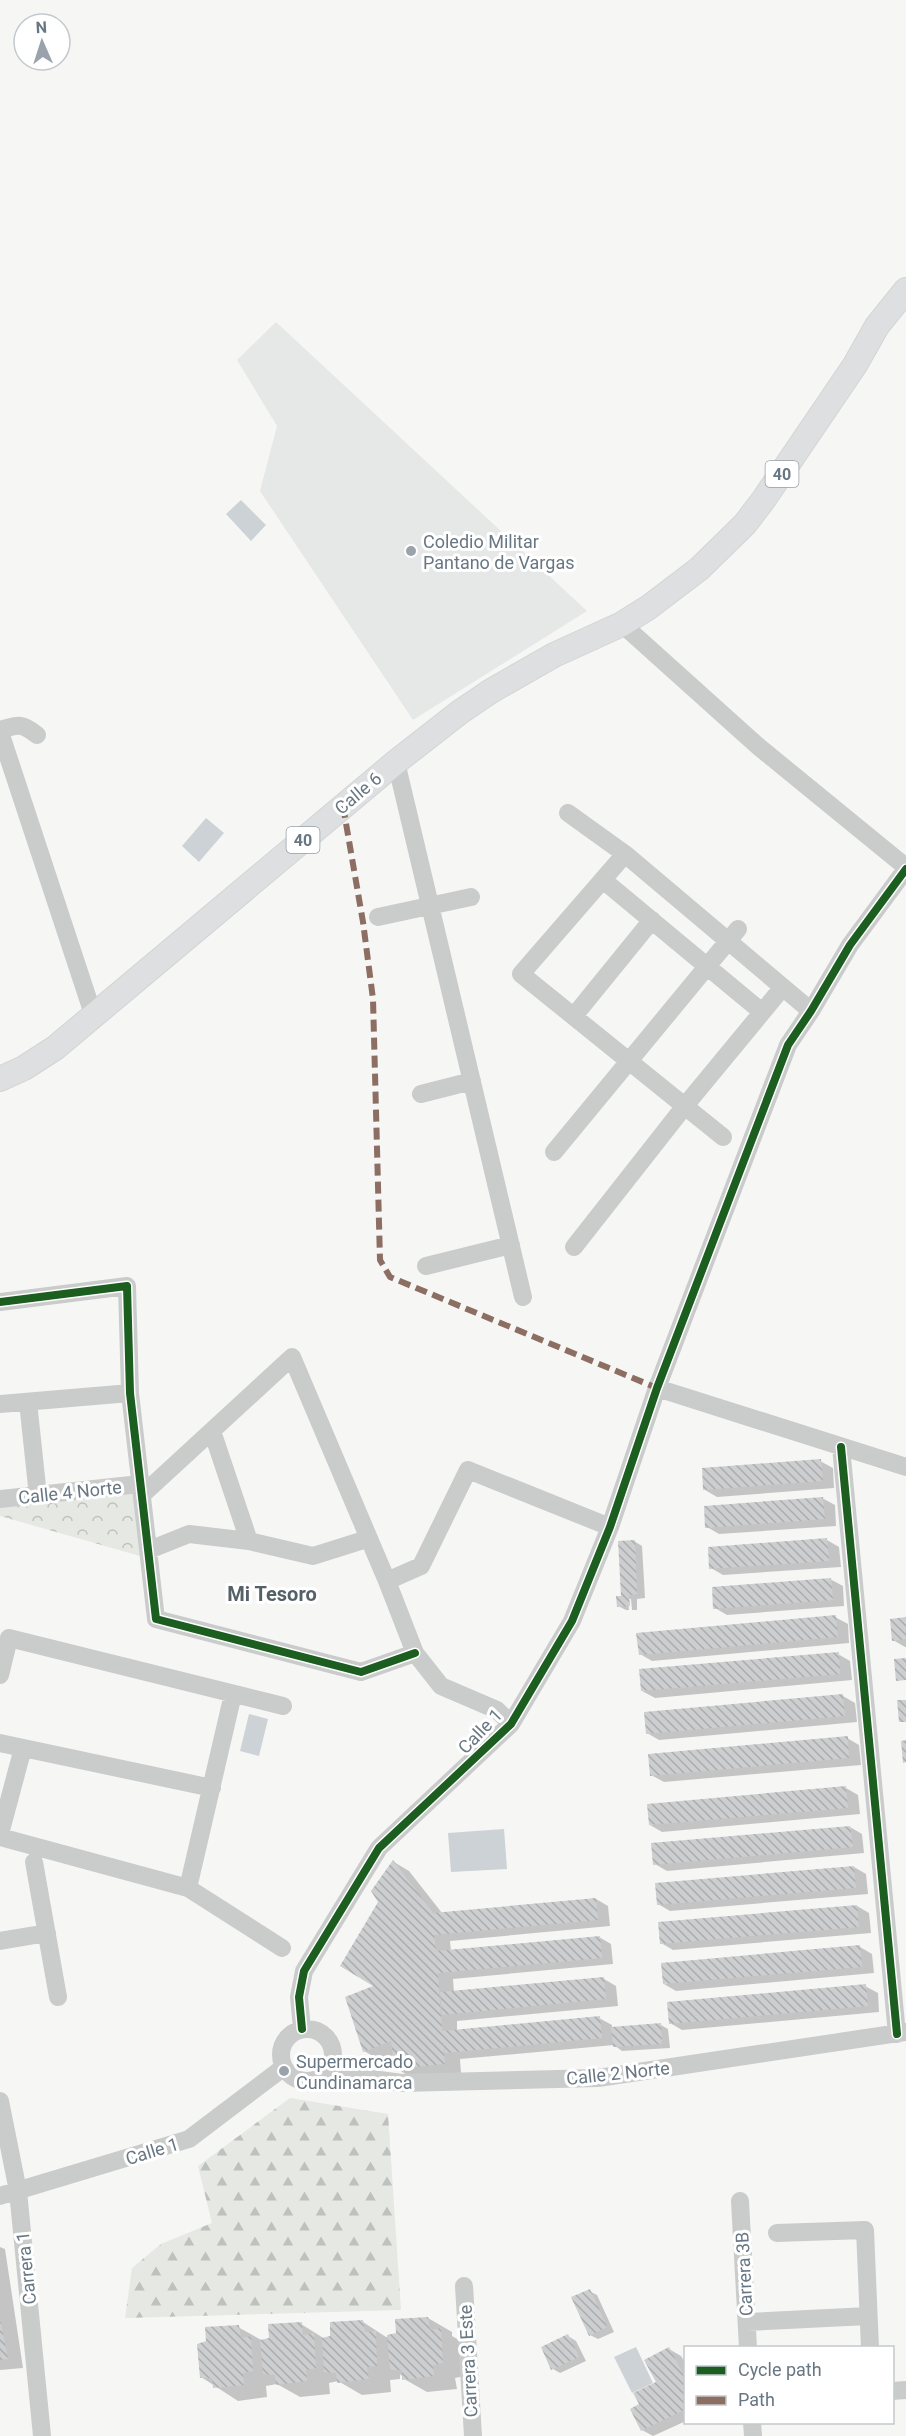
<svg xmlns="http://www.w3.org/2000/svg" width="906" height="2436" font-family="Roboto,sans-serif">
<style>
.built{fill:#e6e7e7}
.forest{fill:url(#forest-firs)}
.park{fill:url(#park-crowns)}
.water{fill:#ccd2d6}
.shadow{fill:#0003}
.building{fill:url(#building-back-hatch)}
.lines{fill:none;stroke-linecap:round;stroke-linejoin:round}
.major-casing{stroke:#d3d4d4;stroke-width:26}
.minor{stroke:#cacccc;stroke-width:18}
.major{stroke:#dedfe0;stroke-width:24}
.quiet{stroke:#8d6e63;stroke-width:6;stroke-dasharray:12 6;stroke-linecap:butt}
.cycleway-casing{stroke:#fff;stroke-width:11}
.cycleway{stroke:#1b5e20;stroke-width:8}
.poi-dot{fill:#9aa3ab;stroke:#fff;stroke-width:2}
.labels{text-anchor:middle;dominant-baseline:central;stroke-width:6;stroke-linejoin:round;paint-order:stroke}
.shield{fill:#fff;stroke:#95a0a8;stroke-width:1.5}
.shield-label{font-size:16px;font-weight:bold;fill:#687783}
.poi-label{font-size:18px;fill:#687783;stroke:#fff;text-anchor:start}
.street-label{font-size:18px;fill:#687783;stroke:#fff}
.neighbourhood-label{font-size:20px;font-weight:bold;fill:#556068;stroke:#fff}
</style>
<defs>
<pattern id="forest-firs" width="22" height="20" patternUnits="userSpaceOnUse" patternTransform="scale(1.5)"><rect width="22" height="20" fill="#e6e8e3"/><path d="M5 1l3.5 6h-7zM16 11l3.5 6h-7z" fill="#bec1bd"/></pattern>
<pattern id="park-crowns" width="20" height="18" patternUnits="userSpaceOnUse" patternTransform="scale(1.5)"><rect width="20" height="18" fill="#e6e8e3"/><path d="M2 6a3 3 0 1 1 6 0M12 15a3 3 0 1 1 6 0" fill="none" stroke="#bec1bd"/></pattern>
<pattern id="building-back-hatch" width="6" height="6" patternUnits="userSpaceOnUse" patternTransform="scale(1.5)"><rect width="6" height="6" fill="#cdcecf"/><path d="M-1 5l2 2M0 0l6 6M5-1l2 2" fill="none" stroke="#aaacad"/></pattern>
</defs>
<rect width="100%" height="100%" fill="#f6f6f5"/>
<path class="built" d="M276,322L587,611L413,720L260,491L277,426L237,360Z"/>
<path class="forest" d="M290,2098L388,2114L401,2310L125,2318L132,2268L161,2244L212,2223L198,2166Z"/>
<path class="park" d="M132,1485L140,1556L0,1516V1502Z"/>
<path class="water" d="M241,500L266,525L251,541L226,514Z
M206,818L224,833L199,862L182,846Z
M249,1714L268,1719L259,1756L240,1751Z
M504,1829L507,1869L451,1872L448,1833Z
M636,2347L653,2383L632,2393L614,2357Z"/>
<path class="shadow" d="M820,1461L833,1468L834,1488L717,1497L705,1490Z
M822,1498L835,1505L836,1526L719,1534L707,1527Z
M827,1540L839,1547L841,1567L723,1575L711,1568Z
M634,1541L642,1546L645,1598L637,1599V1610H632L631,1599H628L629,1610H626L618,1606L622,1597Z
M830,1579L843,1586L844,1606L727,1615L715,1608Z
M835,1617L848,1624L849,1643L652,1661L640,1654Z
M906,1619V1647H905L893,1640Z
M838,1654L850,1661L852,1680L655,1698L642,1691Z
M843,1696L855,1703L857,1722L659,1740L647,1733Z
M847,1738L859,1745L861,1765L664,1782L651,1775Z
M846,1788L858,1795L860,1814L662,1832L650,1825Z
M850,1827L862,1834L864,1853L667,1871L655,1864Z
M394,1862L409,1871L442,1913L596,1899L608,1906L610,1926L450,1941L451,1951L599,1937L611,1944L613,1964L453,1979L454,1992L604,1979L616,1986L618,2006L457,2021V2031L599,2018L612,2025V2028L661,2025L668,2029L670,2048L622,2051L614,2045L460,2059L461,2073L412,2078L396,2068L394,2055L380,2060L364,2051L376,1987L380,1902Z
M854,1867L866,1874L868,1894L670,1911L658,1904Z
M857,1906L869,1913L871,1933L673,1950L661,1943Z
M860,1947L872,1954L874,1973L676,1991L664,1984Z
M865,1986L878,1993L879,2012L682,2030L670,2023Z
M0,2247L5,2249L23,2368L0,2370Z
M589,2291L597,2295L614,2332L598,2339L590,2335Z
M428,2318L452,2332V2336L464,2343L465,2376L455,2378L457,2389L427,2392L404,2379L400,2374V2379L390,2380L391,2392L362,2395L338,2381L329,2383L330,2394L300,2397L277,2384L266,2386L267,2397L238,2401L201,2377L238,2327L263,2341L301,2324L325,2339L363,2322L386,2337L397,2334Z
M568,2336L576,2341L586,2361L560,2373L553,2369Z
M669,2349L681,2356L686,2364V2421L653,2436L642,2430L641,2405L658,2383Z"/>
<path class="building" d="M821,1459L823,1481L703,1490L702,1468Z
M823,1497L825,1519L705,1528L704,1506Z
M827,1538L829,1561L709,1569L708,1547Z
M635,1540L637,1594L629,1595L630,1606L617,1607L616,1596H621L618,1541Z
M831,1578L833,1600L713,1609L712,1587Z
M836,1615L838,1637L639,1655L636,1633Z
M906,1617V1639L892,1641L890,1619Z
M839,1652L840,1674L641,1691L639,1669Z
M906,1658V1680L896,1681L894,1659Z
M843,1694L845,1716L646,1734L644,1712Z
M897,1700H906V1722H899Z
M848,1736L849,1758L650,1776L648,1754Z
M906,1740V1762L903,1763L901,1741Z
M846,1786L848,1808L649,1825L647,1804Z
M850,1826L853,1847L653,1865L651,1843Z
M393,1860L433,1913L596,1898L598,1920L434,1935L436,1951L600,1936L602,1958L438,1973L442,2031L600,2016L602,2038L445,2053L443,2040L445,2064L395,2069L391,2041L363,2052L345,1997L373,1986L340,1966L378,1902L371,1891Z
M854,1866L856,1888L657,1905L655,1883Z
M857,1905L859,1927L660,1944L658,1922Z
M860,1945L862,1967L663,1984L661,1963Z
M604,1977L606,1999L442,2015L440,1992Z
M866,1984L868,2006L669,2024L667,2002Z
M661,2023L662,2044L613,2047L611,2027Z
M590,2289L607,2327L589,2336L571,2297Z
M428,2317L430,2330L441,2328L443,2363L433,2365L434,2376L402,2380V2370H390L387,2335L396,2333L395,2319Z
M0,2318L8,2359L0,2360Z
M363,2320L365,2332L376,2331L377,2366L367,2367L369,2379L337,2383L336,2373L324,2372L322,2338L330,2336V2322Z
M302,2322L303,2335L314,2333L316,2368L306,2370L307,2381L276,2385L275,2375L263,2374L260,2340L269,2338L268,2324Z
M239,2325L241,2338L251,2336L253,2371L243,2373L244,2385L213,2388L212,2378H200L197,2344L206,2341L205,2327Z
M568,2334L579,2357L551,2370L541,2347Z
M669,2347L686,2379V2409L641,2431L630,2409L639,2404L633,2393L656,2382L644,2360Z"/>
<g class="lines">
<defs>
<path id="major" d="M0,1079L24,1068L55,1048L396,762L460,712L491,691L554,655L622,624L649,607L699,569L745,524L764,499L855,365L877,326L906,290"/>
</defs>
<use href="#major" class="major-casing"/>
<path class="minor" d="M622,624L759,747L906,867
M0,730C18,724 22,723 37,735
M0,732L94,1017
M396,762L523,1297
M568,813L625,854L811,1011
M625,854L521,974L723,1137
M603,880L762,1012
M378,917L471,897
M574,1016L652,920
M421,1094L472,1081
M554,1152L738,929
M574,1247L684,1107L783,987
M426,1266L511,1245
M0,1302L127,1286L130,1393L156,1619L361,1672L415,1653
M657,1388L906,1467
M28,1402L38,1496
M0,1404L130,1393
M212,1431L249,1541
M841,1447L897,2034
M142,1495L292,1357L387,1581L415,1653L441,1686L497,1710L511,1724
M0,1499L140,1484
M149,1550L189,1534L249,1541L313,1556L367,1539
M387,1581L421,1566L468,1470L610,1527
M0,1675L9,1638L283,1706
M0,1743L212,1788
M0,1834L23,1748
M0,1837L188,1888L282,1948
M34,1862L58,1997
M188,1888L233,1694
M0,1941L47,1933
M281 2055a26 26 0 1 1 52 0a26 26 0 1 1-52 0Z
M302,2029L299,1997L304,1971L379,1848L511,1724L572,1621L610,1527L657,1388L788,1045L811,1011L850,945L906,869
M330,2069L364,2078L402,2083L598,2078L906,2032
M0,2101L18,2191L42,2436
M0,2196L189,2139L284,2067
M740,2201L748,2348
M777,2233L865,2230L870,2348
M464,2286L473,2436
M747,2322L868,2316
M892,2391L906,2390
M752,2422L753,2436"/>
<use href="#major" class="major"/>
<path class="quiet" d="M343,806L363,922L373,999L380,1260L390,1277L657,1388"/>
<defs>
<path id="cycleway" d="M0,1302L127,1286L130,1393L156,1619L361,1672L415,1653
M841,1447L897,2034
M302,2029L299,1997L304,1971L379,1848L511,1724L572,1621L610,1527L657,1388L788,1045L811,1011L850,945L906,869"/>
</defs>
<use href="#cycleway" class="cycleway-casing"/>
<use href="#cycleway" class="cycleway"/>
</g>
<g class="poi-dot">
<circle cx="411" cy="551" r="6"/>
<circle cx="284" cy="2071" r="6"/>
</g>
<g class="labels">
<g class="shield">
<rect x="765.5" y="461" width="33" height="26" rx="4.5"/>
<rect x="286.5" y="827" width="33" height="26" rx="4.5"/>
</g>
<g class="shield-label">
<text x="782" y="474">40</text>
<text x="303" y="840">40</text>
</g>
<g class="poi-label">
<text x="423" y="541">Coledio Militar<tspan x="423" dy="21">Pantano de Vargas</tspan></text>
<text x="296" y="2061">Supermercado<tspan x="296" dy="21">Cundinamarca</tspan></text>
</g>
<g class="street-label">
<text transform="translate(358 793) rotate(-40)">Calle 6</text>
<text transform="translate(70 1492) rotate(-6)">Calle 4 Norte</text>
<text transform="translate(480 1731) rotate(-46)">Calle 1</text>
<text transform="translate(618 2073) rotate(-6)">Calle 2 Norte</text>
<text transform="translate(152 2151) rotate(-17)">Calle 1</text>
<text transform="translate(26 2268) rotate(-96)">Carrera 1</text>
<text transform="translate(744 2274) rotate(-93)">Carrera 3B</text>
<text transform="translate(468 2361) rotate(-93)">Carrera 3 Este</text>
</g>
<g class="neighbourhood-label">
<text x="272" y="1594">Mi Tesoro</text>
</g>
</g>
<rect x="684" y="2346" width="210" height="78" fill="#ffffff" stroke="#c3c9cd" stroke-width="1.5"/>
<rect x="696" y="2366" width="30" height="9" fill="#1b5e20" stroke="#c3c9cd" stroke-width="1.5"/>
<text x="738" y="2376" font-size="18" fill="#687783">Cycle path</text>
<rect x="696" y="2396" width="30" height="9" fill="#8d6e63" stroke="#c3c9cd" stroke-width="1.5"/>
<text x="738" y="2406" font-size="18" fill="#687783">Path</text>
<g transform="translate(42 42) rotate(357)"><circle r="28" fill="#ffffff" stroke="#c3c9cd" stroke-width="1.5"/>
<path d="M0-4.5L10 22L0 15L-10 22Z" fill="#9aa3ab"/>
<text y="-9" font-size="16" font-weight="bold" text-anchor="middle" fill="#687783">N</text>
</g>
</svg>
